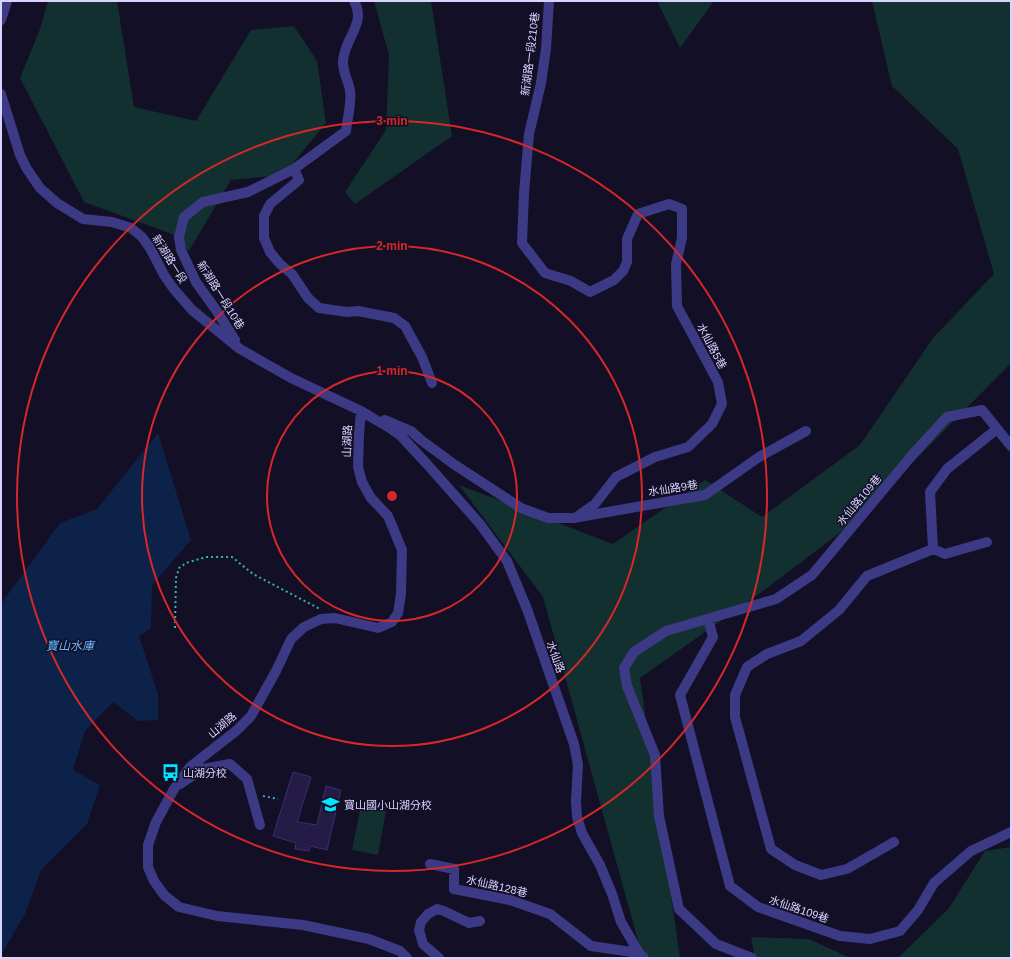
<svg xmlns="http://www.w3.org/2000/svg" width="1012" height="959" font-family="Arial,'Noto Sans TC',sans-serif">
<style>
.green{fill:#12302f}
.water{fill:#0c2248}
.building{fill:#241b47;stroke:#3b2d73}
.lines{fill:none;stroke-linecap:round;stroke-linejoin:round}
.path{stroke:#2fb8b0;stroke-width:2;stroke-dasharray:2 3;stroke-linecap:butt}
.minor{stroke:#3d3a85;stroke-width:10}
.ring{fill:none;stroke:#d62828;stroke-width:2}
.labels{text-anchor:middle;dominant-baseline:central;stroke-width:3;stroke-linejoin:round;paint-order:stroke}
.street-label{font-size:11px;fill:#d9d4ff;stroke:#130f26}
.poi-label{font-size:11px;fill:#d9d4ff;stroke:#130f26;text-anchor:start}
.water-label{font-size:12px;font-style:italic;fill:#62b6ff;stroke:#130f26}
.centre{fill:#d62828;stroke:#130f26;stroke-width:2}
.ring-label{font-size:12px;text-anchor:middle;font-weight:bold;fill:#d62828;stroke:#130f26;stroke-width:3;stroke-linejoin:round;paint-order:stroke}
</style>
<rect width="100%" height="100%" fill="#130f26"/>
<path class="green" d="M48,1H117L134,107L196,121L251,30L294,26L317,61L326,123L283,175L231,180L189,251L172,234L84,202L20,78L40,29Z
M374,1H431L452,136L355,204L345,192L386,130L389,55Z
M657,1H714L680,48Z
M872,1H1011V363L854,522L763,591L640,678L680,958H647L642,955L543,597L459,485L613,544L705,480L762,517L860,445L933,338L994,274L958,149L892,86Z
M361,806L386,811L378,855L352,850Z
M1011,847V958H898L949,908L985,851Z
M751,937L809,939L850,958H755Z"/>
<path class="water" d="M158,433L191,540L152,585L151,629L139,636L158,694V720L138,721L113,702L85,731L73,770L100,785L87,824L41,870L25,914L1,955V604L60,523L97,509Z"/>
<path class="building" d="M293,772L311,777L297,822L317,825L326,786L341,790L327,850L310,846L309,851L295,849L296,843L273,836Z"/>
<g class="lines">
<path class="path" d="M175,628L176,578L179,568L186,563L206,557H232L253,574L320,609
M263,796L278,799"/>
<path class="minor" d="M1,20L7,1
M1,94L20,155L27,169L40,188L57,203L83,219L112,222L131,228L142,237L150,248L164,275L173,288L192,310L240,349L291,378L361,411L388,427L401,436L426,463L480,524L507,561L527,609L574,744L578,765L576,801L577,817L582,833L600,865L612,894L621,922L639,953L644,958
M294,169L299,180L270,204L264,216V238L270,252L280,264L292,274L308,298L319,308L347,312L358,311L394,318L405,326L422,357L432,383
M235,340L216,310L196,282L181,250L179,237L184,217L203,202L248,192L294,169L346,131C347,120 352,102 350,91C349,82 342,71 343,61C344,39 367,23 354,1
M361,411L359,435L358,467L362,482L371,498L388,516L402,550L401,594L398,613L392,622L378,628L335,618L321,619L304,627L291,639L276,671L251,716L236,731L190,767L174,789L156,822L148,845V867L154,881L164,895L179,907L217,916L303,925L369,939L400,951L407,958
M385,420L411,431L421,440L455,465L521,508L548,518H575L595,504L616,477L655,457L688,447L712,424L722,404L718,382L677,306L676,264L682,238V209L669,204L638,214L627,239V262L623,271L614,280L590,292L571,281L545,273L522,243L524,193L529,134L541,83L546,49L549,1
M579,517L705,495L759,457L806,431
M933,549L945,554L987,542
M708,619L713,637L680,695L730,886L758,907L840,936L870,939L900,931L918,910L934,883L971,851L1011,832
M180,784L202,769L230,764L247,779L260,825
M894,842L847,869L821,875L795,865L771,849L735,717V695L747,667L767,654L801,641L839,610L867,576L933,549L930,492L947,469L997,429
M430,864L454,869V889L510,900L550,914L591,946L639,953
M439,958L423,944L419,930L421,922L428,914L437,909L444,911L469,923L480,921
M752,958L716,944L679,909L659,816L655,755L627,686L624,668L634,652L666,631L776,599L812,575L913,454L947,417L982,410L1011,446"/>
</g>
<g class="ring">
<circle cx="392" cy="496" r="125"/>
<circle cx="392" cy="496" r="250"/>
<circle cx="392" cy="496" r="375"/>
</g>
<defs>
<symbol id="bus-bare" viewBox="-9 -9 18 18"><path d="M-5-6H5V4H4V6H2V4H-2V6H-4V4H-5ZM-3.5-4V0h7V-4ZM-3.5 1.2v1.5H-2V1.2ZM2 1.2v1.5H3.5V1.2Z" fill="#00e5ff" stroke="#130f26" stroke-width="2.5" paint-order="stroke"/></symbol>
<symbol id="school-bare" viewBox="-9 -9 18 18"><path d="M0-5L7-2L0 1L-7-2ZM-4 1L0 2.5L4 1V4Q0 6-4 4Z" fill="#00e5ff" stroke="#130f26" stroke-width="2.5" paint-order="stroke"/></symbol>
</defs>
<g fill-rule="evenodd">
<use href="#bus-bare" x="158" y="760" width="25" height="25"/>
<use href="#school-bare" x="318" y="792" width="25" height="25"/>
</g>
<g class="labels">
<g class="street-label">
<text transform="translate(530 54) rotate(-83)">新湖路一段210巷</text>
<text transform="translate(170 259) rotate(58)">新湖路一段</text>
<text transform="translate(221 295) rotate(58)">新湖路一段10巷</text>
<text transform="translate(712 346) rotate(62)">水仙路5巷</text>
<text transform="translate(347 441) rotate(-88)">山湖路</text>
<text transform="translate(673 488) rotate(-9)">水仙路9巷</text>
<text transform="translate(859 500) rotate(-50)">水仙路109巷</text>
<text transform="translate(556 657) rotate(70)">水仙路</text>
<text transform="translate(222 725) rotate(-40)">山湖路</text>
<text transform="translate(497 886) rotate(13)">水仙路128巷</text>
<text transform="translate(799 909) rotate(19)">水仙路109巷</text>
</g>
<g class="poi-label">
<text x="183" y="773">山湖分校</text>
<text x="344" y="805">寶山國小山湖分校</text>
</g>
<g class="water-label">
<text x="70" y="646">寶山水庫</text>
</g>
</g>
<circle cx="392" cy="496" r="6" class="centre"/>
<g class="ring-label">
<text x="392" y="125">3 min</text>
<text x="392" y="250">2 min</text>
<text x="392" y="375">1 min</text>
</g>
<rect width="1012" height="959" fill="none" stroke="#d9d4ff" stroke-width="4"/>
</svg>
